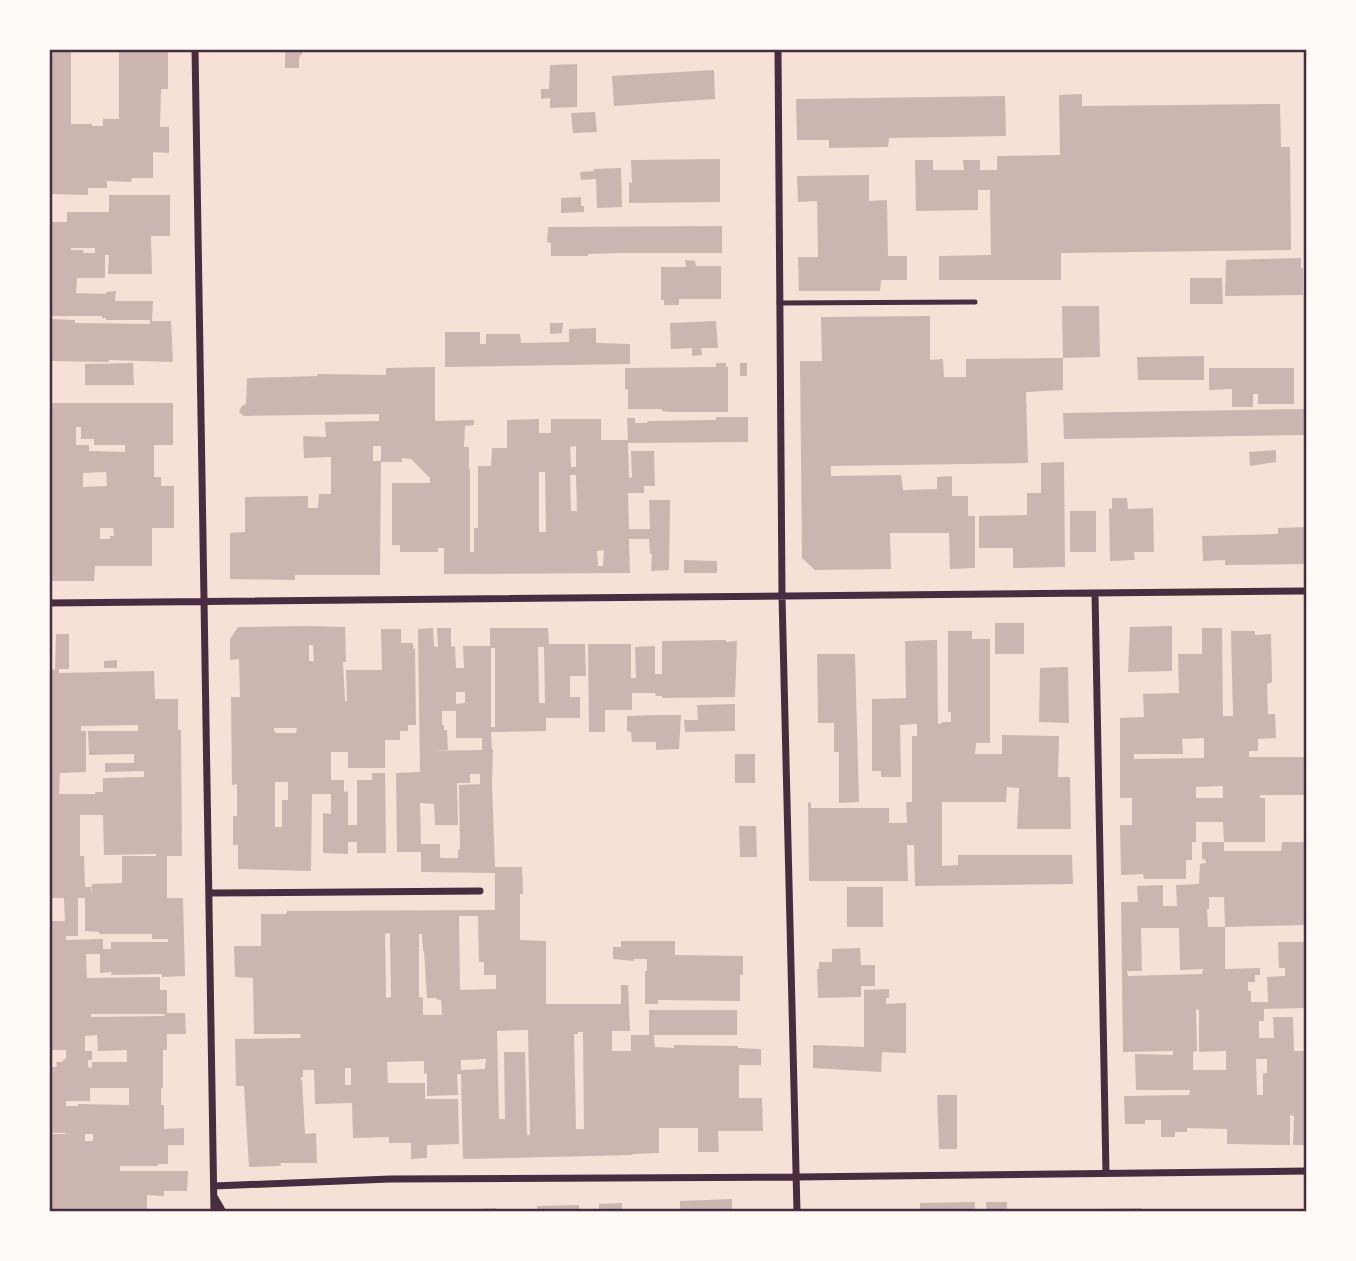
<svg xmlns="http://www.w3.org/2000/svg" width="1356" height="1261" font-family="Manrope,sans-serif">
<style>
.building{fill:#ccb4b1;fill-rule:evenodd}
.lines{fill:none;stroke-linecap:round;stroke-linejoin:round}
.service{stroke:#4a2c40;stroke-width:5}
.minor{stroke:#4a2c40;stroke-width:7}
.neatline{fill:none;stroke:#4a2c40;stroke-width:2.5}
</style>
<rect width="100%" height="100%" fill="#f7e1d7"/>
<path class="building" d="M49,49H71V124H92V126H103V119H119V49H168V89H161L160,127H169V153L153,152V178H132L131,182L107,181V188H88V195L49,194Z
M285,49H302V55H300L299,59V68H285Z
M577,64V107L550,108V98L541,99V89H549L550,65Z
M714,70L715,99L614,106L612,76Z
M1082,94V106L1280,104L1281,147H1290L1291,250L1061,253V280H939V256L991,255L990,190H978V210L916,211L915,160H933V170H964L963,160H980V170H997V156L1060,155L1059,95Z
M1005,96L1006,136L889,138L888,147L829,148V140H797L796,99Z
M595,112L597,132L573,133L571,113Z
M720,159V202L629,203V182L632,183L631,160Z
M621,168L622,207L597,208L596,179L581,180L580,172L594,171V169Z
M869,175V201L887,200L888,256H907V280H881L880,291H799L798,257H818L817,201L798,202L797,176Z
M109,195H170V236H151L152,274H108L109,255H105V278H77L76,293L106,294V292L116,291L115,301H153L152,321H171L173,362L109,360V362L50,361V319L75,320V323L150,324V320H106V318H102V316H49V222H67V212H109ZM71,248H95V253H83V250H71Z
M581,197V206H584V212L561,213V198Z
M722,226V253H620L588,254V256H551V243L547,242L548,227Z
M1301,258V268H1303V295L1225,296L1226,260Z
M685,260L695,261L696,266H721V299H679V305H664V300H661V267H686Z
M1190,278H1222L1223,304H1190Z
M1062,306H1099L1100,357L1063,358Z
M930,316V360L943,359L944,377H966V359L1063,358V390L1026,392L1028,463L831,466V476L901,475L903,490L937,489V477L952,476V496H968V516H975V568L950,569L949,533H890L891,569L815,570L802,558L800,361H822L821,317Z
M716,321L718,348H701L702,355L692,356V348L671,349L670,323Z
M550,323H563L562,333L550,334Z
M596,328V343L630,344V364L445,367V332H480V344H486V334H520L521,343L569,342V329Z
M1204,356V380H1138L1137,357Z
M133,363L134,385H85V364Z
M716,363H726V367H728V412H670L662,411V409H628V389H625V368L716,367Z
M740,363H747V376H740Z
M435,367V421L474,420V425L465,426L464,447H469V469H470V552H474V528H478V466H491L492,448H507V420L539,419V433H551V419H601V440H628L627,418H635V423H647L648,421L716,420V417H748V442L628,443L629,478L632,477L631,451H654L655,486H644V493H628L629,529H650L649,500H670L669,570L651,571L652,554H650L649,539H629L630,573L444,574V548H438V552H400V545H392V483H430V478L411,459L402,458V462H381V446H373V461H381L380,575H295V580L230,579V533L245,532V497L308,496V508H318L319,494H331V457L304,458L303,436L326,437L325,422L379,421V414L244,416L240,413L239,411L242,406L246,404L247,378L318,376L317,374L386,375V368ZM576,446V467H571L570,447ZM539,472H545L546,532H539ZM570,475H576L577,511H571ZM604,550L603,566H598L597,551Z
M1209,368H1294V404H1258V394H1253V407H1232V389L1209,390Z
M49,403H173V445H154V477H161V486H174V528H152V566H95L94,581H49ZM76,427H81V439H94V445H125V452L89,451V445H76ZM106,472L107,486L83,487V473ZM100,528H113L114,536H110V539H100Z
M1304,409V435L1064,439L1063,413Z
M1276,450V462L1250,466L1249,452Z
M1064,462L1065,567L1013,568V548H979V516L1027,515V493H1041V463Z
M1112,498H1127L1128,509L1153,508L1154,552H1134L1135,560L1110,561L1109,508L1112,509Z
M1070,511H1096V552H1070Z
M1307,527V564L1225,565V560L1203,561L1202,536L1278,534V528Z
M684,560L717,561V573H684Z
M995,623H1024V654H995Z
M308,626L345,627L346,662H343L345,701L347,702L346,670H382L381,629H401V643H413V649L415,648L416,725H408V731H400V740H385V768H348V752H331V780H344V792L348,791V825H357V780H372V773H385L386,853H357V842H348V854L323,853V813L331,814V794H312L311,871L238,869V845H233V816H237V784L232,785L231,697H240L239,659L230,660V639L238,627ZM309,645H313L314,661H309ZM274,728H297L296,733H275ZM275,782H288V800H282V827H275Z
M1172,626V671L1128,672L1130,627Z
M433,628L434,646L438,647L437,628H451V647L455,646L456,668H464L463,646H490V628H548L549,644H585L586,676H570V697H580V718H546V731L491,732L492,750H493L492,783L495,867H522L523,894H520V940L546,941V1004H621V985H628L630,1031H612V1051H631V1035H649V1010H737V1035H654L655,1047L674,1048V1045L738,1046V1048L761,1049V1065H739V1098H762L763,1131H718L719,1152H698V1128H659V1153L632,1154V1155L463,1159L461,1074H457L458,1095L427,1096V1073L424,1074V1061L387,1062L388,1083H425V1099H458L459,1144L427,1145V1158L411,1159V1143H389V1137L353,1138L352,1103L315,1104L314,1070H303V1077H301V1080H302L305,1134L316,1133L317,1163H280L281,1166L249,1167L244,1086H236L235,1039L301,1038L300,1034H254L253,978L235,977L234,946H261V914H286L287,911L495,910V873L421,872V852H397L396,773L420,772L418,629ZM538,647H544L545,703H539ZM491,648H495V727H491ZM456,692H465V703L456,704ZM442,711H456V738H482V750L431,751L448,750L447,730H444V725H442ZM470,774H480V784L459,785L460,850L458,849V858H441L440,857V844H421L420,803L434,804L435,825H458L457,783H470ZM459,916H478L479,962H484V975H496V989L460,990ZM390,933L391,997L386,998L385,934ZM419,934H422L423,951H424L427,998H437L436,999L441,1000L442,1015H423V998L419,997ZM524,1030H528L530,1135H527L525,1052H504L505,1119H499L497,1031ZM578,1032H583L584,1129H576L574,1034H578ZM486,1059L485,1069L461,1070V1060ZM345,1068H351V1085H345Z
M1202,628H1222L1223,716H1233L1231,631H1255V635L1271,634L1272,682L1267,684L1268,714H1275L1276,738L1258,739V751H1249V757H1307V795H1260V798H1265V842H1224L1223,822H1196V842H1192V860H1186V879H1144L1143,874L1121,875L1120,825H1132V798H1120V718L1144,717L1143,694L1179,693L1178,654H1202ZM1204,738V758L1134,759V754H1183L1182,739ZM1223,786V798H1196V787Z
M948,631H972V639H990V743H976L975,754H1002V735L1059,736L1058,777H1070L1071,829H1017L1019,788L1007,787L1006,802H942V866L958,865V855H1072L1073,884L915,886L914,845H907L908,881H809L808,803L811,802V808H889V823H907L906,802H912V736H917V724L900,725L901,777H881V771H872V699L906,698L905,641L937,640L938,724L942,723V722H951V712H948Z
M56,634H69V669H59V673L154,671L155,699H178V730H181L182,856H167V898H183L185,976L162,977V974L111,975L112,972L100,973V954H86L87,978L160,977V990H167V1013H185L186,1034H167V1050H163V1088H161V1105H164V1129L184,1128V1145H168V1164H158V1166H120V1171H188L187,1191H164V1196L147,1195V1209H101V1210H94V1212H49V1134H66V1133H49V1067H57L56,1062H63V1060L66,1059V1050H49V921H65L64,898H49V669L55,670ZM138,725V731H88L89,755L134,754V763H105V772L144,771V777L103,778V792H95L96,794H59L60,773L86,772V731H81V726ZM80,815H103L104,855L156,854V856H122V883L92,884L91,898V887H85L84,856H80ZM78,898H85V931L99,932V934H152V939H168V942H111V949H103V939L66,940V936H78ZM91,1014H165L164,1016L91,1017ZM97,1035L98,1051L127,1050V1062H92V1068L88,1067V1060H92V1051H85V1036ZM90,1088H129V1105L78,1104V1106H66V1101H90ZM85,1134H93V1141H85Z
M726,640V642L737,641L735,697L662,698V696H656L655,693H632V710H605V732H589L588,644H631V678H636L635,647L655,646V674H662V641Z
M817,654H855L859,802L839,803V752H834V723H818Z
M117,660V668H104V661Z
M1068,667L1069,723L1039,722L1040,668Z
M735,704V731L685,732L684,720H698L697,705Z
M656,715H681L679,749L656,750V742H632L631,732L627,731V716Z
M735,754H755V783H735Z
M739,826H756L757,857H740Z
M1202,842H1224V851H1281L1282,842H1307V925L1225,927L1224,897H1209V909H1207L1208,927H1225V969L1260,968V975H1255V982H1248V991H1251V1002H1268L1267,977L1285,976V968H1279L1278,942H1307V1008L1264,1009V1021H1259V1038H1274L1273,1017H1293L1294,1051H1307V1113L1305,1112V1116H1307V1145H1293L1294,1116L1290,1115V1145L1227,1144V1129L1187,1128V1132H1175V1137H1161V1120H1145V1124H1125L1124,1096L1189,1095L1190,1090H1136L1135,1054L1173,1055V1051L1123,1052L1121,902H1138L1137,886L1163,885V906H1177L1176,885L1199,884L1200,864L1206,863L1205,859L1202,860ZM1141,928H1179L1180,970L1203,969L1202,974L1128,976L1127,971H1142ZM1196,1009L1199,1010V1052L1226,1051V1070H1193V1052L1197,1051ZM1256,1059H1267V1073H1263V1095H1257Z
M847,887H883V927H847Z
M621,941H675V955L743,956V975H740V1001L658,1000V1004H645V971H647V959H634V961L613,959V947H621Z
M860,948L861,965H875V986H861V997L818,998L817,969H819V962H832V949Z
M889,989V998H886V1004L906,1003V1053L882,1052L881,1072L813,1068V1045L864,1047V990Z
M937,1095H957V1149H939Z
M732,1199V1212H680V1201Z
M975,1202V1210L920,1212V1203Z
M986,1202H1007V1212H987Z
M622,1203V1212H599V1204Z
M579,1205V1212H525V1210L537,1209V1206Z
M496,1208L495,1212H479L478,1209Z
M1141,1208V1212H1099V1209Z"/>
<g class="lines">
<path class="service" d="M779,303L975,302"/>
<path class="minor" d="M195,49L214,1212
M778,49L782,596L797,1212
M1095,593L1106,1173
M49,603L1307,591
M209,893L480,891
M214,1186L390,1179L797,1177L1307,1171
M215,1198L223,1212"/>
</g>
<rect width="1356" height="1261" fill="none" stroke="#fffaf5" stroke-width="102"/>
<rect x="51" y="51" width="1254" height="1159" class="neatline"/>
</svg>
